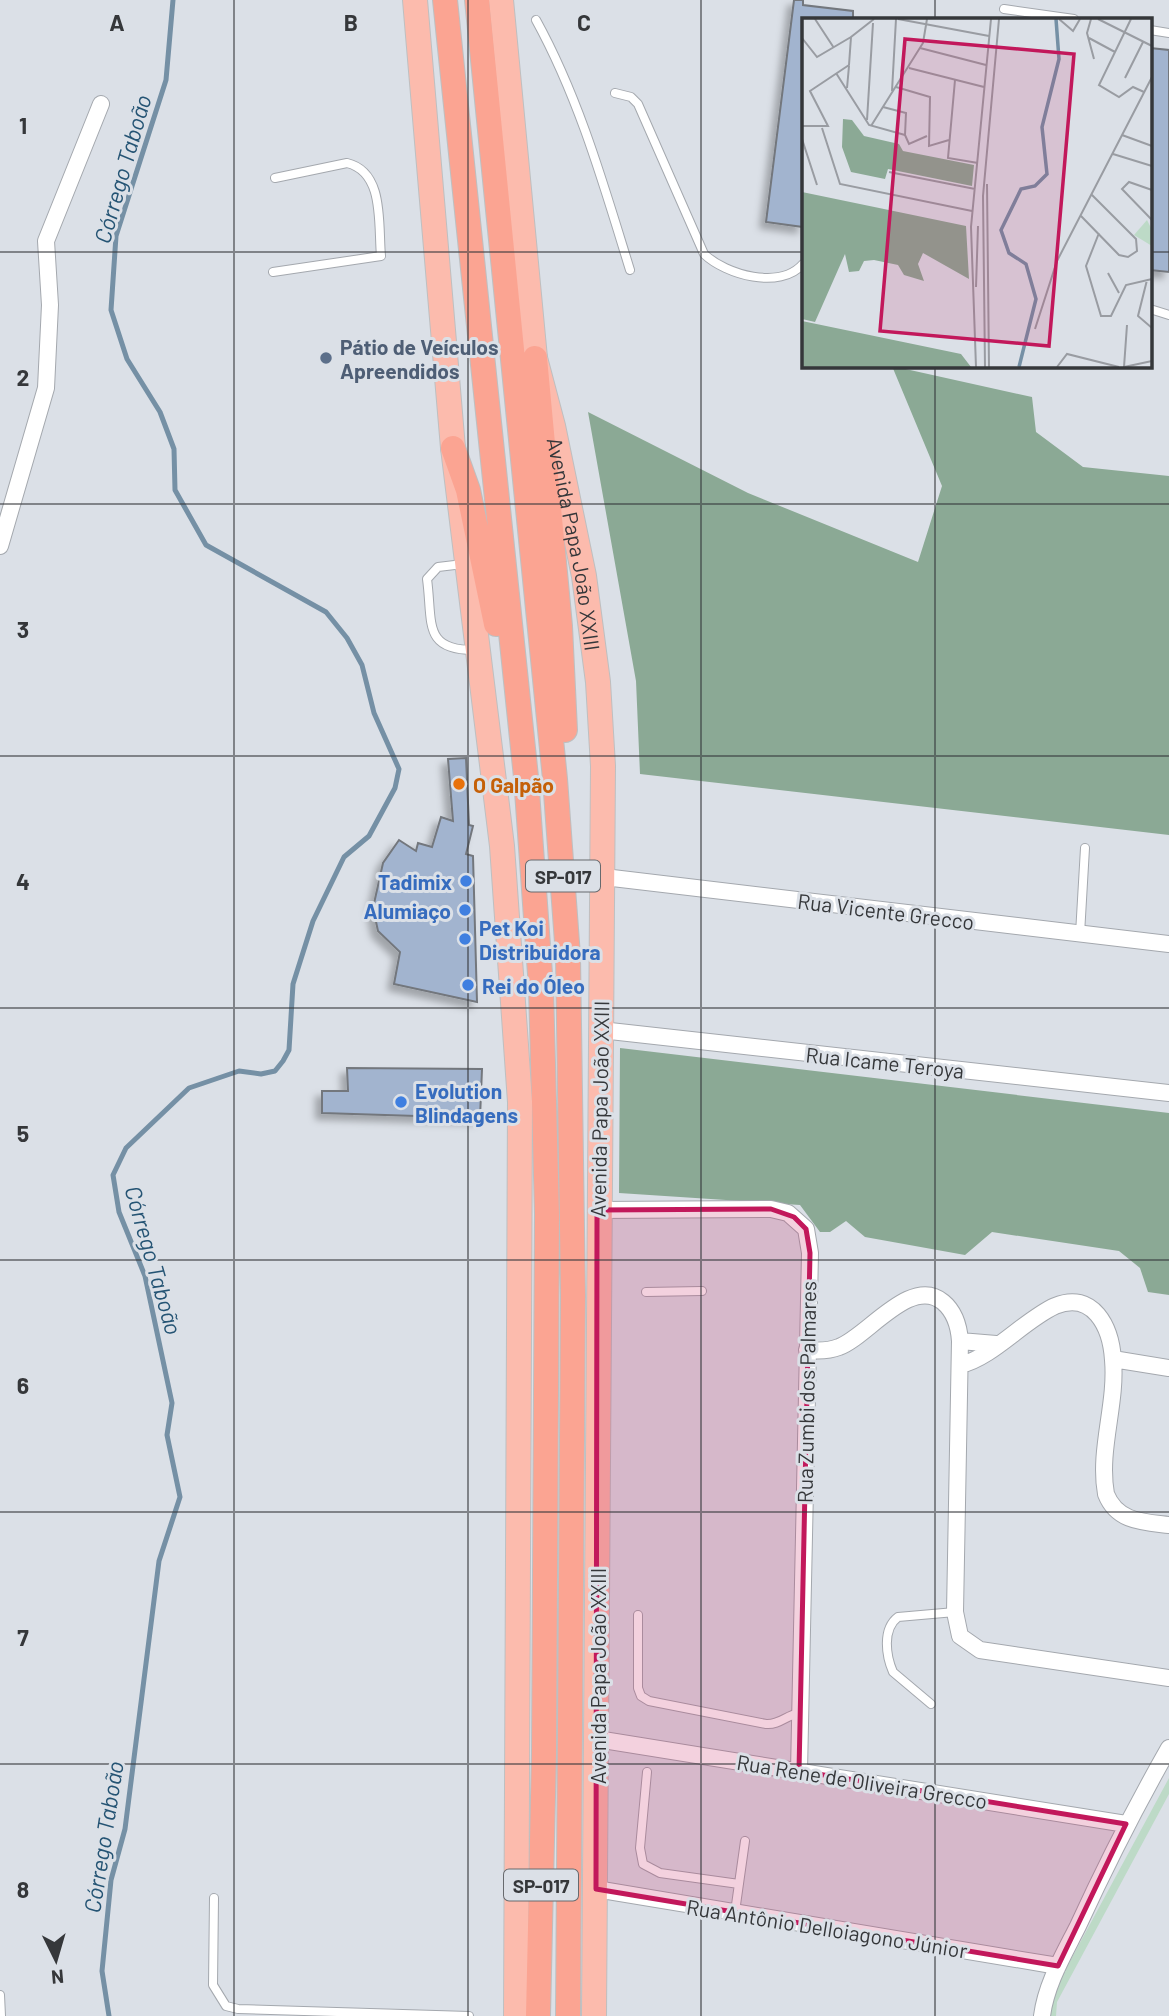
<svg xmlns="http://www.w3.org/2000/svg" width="1169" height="2016" font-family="Barlow,sans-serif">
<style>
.green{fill:#bddac7}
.forest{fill:#8ba995}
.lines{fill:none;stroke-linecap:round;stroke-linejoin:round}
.stream{stroke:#7590a5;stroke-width:5}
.building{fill:#a2b4cf;stroke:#73777d;stroke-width:2;filter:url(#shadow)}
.service-casing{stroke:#a4a8ae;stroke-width:10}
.minor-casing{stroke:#a4a8ae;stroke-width:18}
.primary-casing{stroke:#bebfc0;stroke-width:26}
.trunk-casing{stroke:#bebfc0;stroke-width:26}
.service{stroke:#fff;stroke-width:8}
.minor{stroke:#fff;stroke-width:16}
.primary{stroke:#fcbbad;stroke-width:24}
.trunk{stroke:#fba492;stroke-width:24}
.marked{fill:#c2185b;fill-opacity:0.2;stroke:#c2185b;stroke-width:5;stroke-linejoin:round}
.grid{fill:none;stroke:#35373a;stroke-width:2;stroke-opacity:0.55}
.service-dot{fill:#5c6f8a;stroke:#dbe0e7;stroke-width:2.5}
.food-dot{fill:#e8710a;stroke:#dbe0e7;stroke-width:2.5}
.shop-dot{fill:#3f7fe0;stroke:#dbe0e7;stroke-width:2.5}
.labels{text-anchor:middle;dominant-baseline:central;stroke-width:6;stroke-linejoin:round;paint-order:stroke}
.shield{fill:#dbe0e7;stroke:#676a6e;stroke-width:2}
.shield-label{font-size:19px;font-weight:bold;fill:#35373a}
.service-label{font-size:21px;font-weight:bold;fill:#4e5e75;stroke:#dbe0e7;text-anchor:start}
.street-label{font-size:21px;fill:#35373a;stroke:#dbe0e7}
.food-label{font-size:21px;font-weight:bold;fill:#c56008;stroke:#dbe0e7;text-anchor:start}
.shop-label{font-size:21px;font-weight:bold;fill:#366cbe;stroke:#dbe0e7;text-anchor:start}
.water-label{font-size:23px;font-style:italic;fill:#255474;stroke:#dbe0e7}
.inset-river{fill:none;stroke:#7590a5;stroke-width:3.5}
.inset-road{fill:none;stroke:#999ca2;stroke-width:2}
.view{fill:#c2185b;fill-opacity:0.15;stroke:#c2185b;stroke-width:3.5}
.inset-edge{fill:none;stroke:#35373a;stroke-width:3.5}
.grid-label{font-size:23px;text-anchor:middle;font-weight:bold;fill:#35373a;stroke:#dbe0e7;stroke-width:6;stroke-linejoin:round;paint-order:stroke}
</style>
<defs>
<filter id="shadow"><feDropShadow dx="-6" dy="6" stdDeviation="3.5" flood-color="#0004"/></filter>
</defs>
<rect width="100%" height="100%" fill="#dbe0e7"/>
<path class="green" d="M1169,1778V1794L1057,2002L1056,2016H1049V2000Z"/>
<path class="forest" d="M892,366L1032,397L1036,432L1083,467L1169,476V835L640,774L636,681L588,412L748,493L918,562L942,486Z
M620,1048L1169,1113V1295L1148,1292L1140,1268L1119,1251L992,1232L965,1255L865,1237L846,1221L830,1232H820L800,1205L619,1193Z"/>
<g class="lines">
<path class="stream" d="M109,2016L102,1971L111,1880L125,1829L159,1561L180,1497L167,1435L172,1403L145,1276L119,1212L113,1175L126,1148L189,1088L239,1071L261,1074L275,1071L283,1061L289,1050L293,984L313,921L344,857L369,836L395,788L399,769L374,713L362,665L347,638L326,612L206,545L175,490L174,449L160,412L127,359L111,310L116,236L166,80L173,0"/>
</g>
<path class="building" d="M794,0H803V5L853,11V19H803V227L766,222Z
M1150,48L1169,50V272L1150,270Z
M466,758L469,825L473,826L466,854L473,856L477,1002L394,984L400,952L378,931L373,908L383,863L399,840L416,851L418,843L432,847L441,817L453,821L448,759Z
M347,1068L482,1069L480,1118L322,1113V1091H348Z"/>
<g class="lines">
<defs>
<path id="service" d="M1004,9L1074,19
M536,20C579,98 604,186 630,270
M1150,30L1169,33
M615,93L631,97L638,104L704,254C726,275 780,290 803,264
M273,272L381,256C378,225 385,172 347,163L275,178
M1150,309L1169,315
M463,564L438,567L427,579C433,622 422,651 476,650
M1080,934L1085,848
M646,1292L702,1291
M638,1615V1688L641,1696L649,1701L766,1724C780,1725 786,1715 800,1713
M931,1704L893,1672C886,1656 882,1629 898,1617L955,1612
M647,1772L640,1848L643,1864L660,1873L739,1884
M214,1898L213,1985L226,2006L238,2009L469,2016
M735,1912L745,1841
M0,1995L1,2016"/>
<path id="minor" d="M0,546L46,388L50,305L46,241L101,104
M604,877L1169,944
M601,1030L1169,1093
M597,1210L771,1209L788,1213L806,1229L810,1253L799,1771
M960,1341L996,1344
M807,1350C817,1351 829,1351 839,1347C867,1337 911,1275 943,1302C955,1312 959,1327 960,1341L955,1612L960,1636L980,1650L1169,1678
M1113,1359L1169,1368
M960,1365C992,1358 1024,1320 1055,1306C1093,1290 1111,1327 1113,1360C1117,1404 1098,1450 1106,1494C1117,1522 1143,1522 1169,1525
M597,1739L1126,1824
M596,1889L1058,1966
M1042,2016C1046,1984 1064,1954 1078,1926C1106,1865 1136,1806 1169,1748"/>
<g id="primary">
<path d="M415,0L453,448L502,846L520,1102L516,2016"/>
<path id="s1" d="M501,0L535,358L553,426L584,576L598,682L603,766L594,2016"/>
</g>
<path id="trunk" d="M445,0L526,777L541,988L547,1214L544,1753L538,2016
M477,0L555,779L568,956L573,1295L568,2016
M535,358L560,626L565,730
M453,448L468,490L496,624"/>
</defs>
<use href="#service" class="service-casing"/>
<use href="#minor" class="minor-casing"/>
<use href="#primary" class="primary-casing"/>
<use href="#trunk" class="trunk-casing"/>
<use href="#service" class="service"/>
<use href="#minor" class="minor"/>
<use href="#primary" class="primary"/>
<use href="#trunk" class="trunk"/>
</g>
<path class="marked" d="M771,1209L794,1217L806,1229L810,1253L799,1771L1126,1824L1058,1966L596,1889L597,1210Z"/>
<path class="grid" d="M234,0V2016M468,0V2016M701,0V2016M935,0V19M0,252H803M1150,252H1169M935,366V2016M0,504H1169M0,756H1169M0,1008H1169M0,1260H1169M0,1512H1169M0,1764H1169"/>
<circle class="service-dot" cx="326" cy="358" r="7"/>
<circle class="food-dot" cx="459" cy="784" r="7"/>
<g class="shop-dot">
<circle cx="466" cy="881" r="7"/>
<circle cx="465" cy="910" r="7"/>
<circle cx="465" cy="939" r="7"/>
<circle cx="468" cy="985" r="7"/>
<circle cx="401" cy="1102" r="7"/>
</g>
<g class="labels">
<g class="shield">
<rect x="526" y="860.5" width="74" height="31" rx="5"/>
<rect x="504" y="1869.5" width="74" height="31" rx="5"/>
</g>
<g class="shield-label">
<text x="563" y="876">SP-017</text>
<text x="541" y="1885">SP-017</text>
</g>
<g class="service-label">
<text x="340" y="346">Pátio de Veículos<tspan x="340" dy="24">Apreendidos</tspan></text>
</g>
<g class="street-label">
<text stroke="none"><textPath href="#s1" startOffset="550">Avenida Papa João XXIII</textPath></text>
<text transform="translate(886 911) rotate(7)">Rua Vicente Grecco</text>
<text transform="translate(885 1062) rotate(6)">Rua Icame Teroya</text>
<text transform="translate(599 1109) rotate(-89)">Avenida Papa João XXIII</text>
<text transform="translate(806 1392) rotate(-89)">Rua Zumbi dos Palmares</text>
<text transform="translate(597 1676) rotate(-90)">Avenida Papa João XXIII</text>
<text transform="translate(862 1781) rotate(9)">Rua Rene de Oliveira Grecco</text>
<text transform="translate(827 1928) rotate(9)">Rua Antônio Delloiagono Júnior</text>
</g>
<g class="food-label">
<text x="473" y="784">O Galpão</text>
</g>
<g class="shop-label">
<text x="452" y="881" text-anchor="end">Tadimix</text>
<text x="451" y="910" text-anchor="end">Alumiaço</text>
<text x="479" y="927">Pet Koi<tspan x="479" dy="24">Distribuidora</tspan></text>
<text x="482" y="985">Rei do Óleo</text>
<text x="415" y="1090">Evolution<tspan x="415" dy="24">Blindagens</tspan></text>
</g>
<g class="water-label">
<text transform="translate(122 169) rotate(-74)">Córrego Taboão</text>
<text transform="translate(154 1260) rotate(74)">Córrego Taboão</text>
<text transform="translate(103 1837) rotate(-81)">Córrego Taboão</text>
</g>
</g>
<g transform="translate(802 18)">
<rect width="350" height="350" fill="#dbe0e7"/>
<path d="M345,202L350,212V228L332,217Z" fill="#bddac7"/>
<path d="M41,101L50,102L62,118L97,126L101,133L172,147L170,168L86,151L83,161L49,154L40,129ZM0,174L164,208L167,261L121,235L116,246L122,263L102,257L96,247L72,242L62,243L57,253L47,254L43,236L13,304L0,301ZM0,303L159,336L169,349H0Z" fill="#8ba995"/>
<path class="inset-river" d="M217,349L234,281L224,246L207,235L199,212L219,171L233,168L245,156L240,109L257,41L254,1"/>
<path class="inset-road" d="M13,1L32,30M96,1L187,18M257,1L271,13L278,1M289,1L285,15L292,41M296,1L350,28M329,1L297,67L317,79L331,69L342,74M0,20L15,39L49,19M287,20L313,34M118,30L184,47M107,50L182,69M34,55L67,107L103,117M323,60L341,24M153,62L146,140L176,145M94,69L128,79L127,128L147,122M45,70L47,48M90,73L94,1M81,89L104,95L103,117M65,102L71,5M0,108H26L8,73L47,47L49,19L72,1M69,108L121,25L125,1M20,110L38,166L170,193M103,117L107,126L125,118M320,117L350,128M0,121L15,167M311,136L350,148M87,154L173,171M185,166L187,349M350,172L327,164L320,171L350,202M279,198L317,237L326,239L335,233L334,221L290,177M297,215L284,248L299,298H309L324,267L350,261M306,255L317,275M345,262L336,298L350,310M174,269L176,208M325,307L322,349L350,343M233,311L255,243L350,59M174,349L169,209L189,1M183,349L181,178L197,1M255,349L265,336L317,349"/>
<path class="view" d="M103,21L272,36L247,328L78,313Z"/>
<rect width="350" height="350" class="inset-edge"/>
</g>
<g class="grid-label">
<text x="117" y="31">A</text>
<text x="351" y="31">B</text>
<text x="584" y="31">C</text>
<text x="23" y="134">1</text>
<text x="23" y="386">2</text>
<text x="23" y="638">3</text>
<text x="23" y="890">4</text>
<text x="23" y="1142">5</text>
<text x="23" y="1394">6</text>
<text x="23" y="1646">7</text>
<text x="23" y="1898">8</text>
</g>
<g transform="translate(56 1960) rotate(175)" stroke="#dbe0e7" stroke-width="5" paint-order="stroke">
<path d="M0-5L12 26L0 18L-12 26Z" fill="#35373a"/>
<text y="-10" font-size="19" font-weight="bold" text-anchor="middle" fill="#35373a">N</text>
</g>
</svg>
